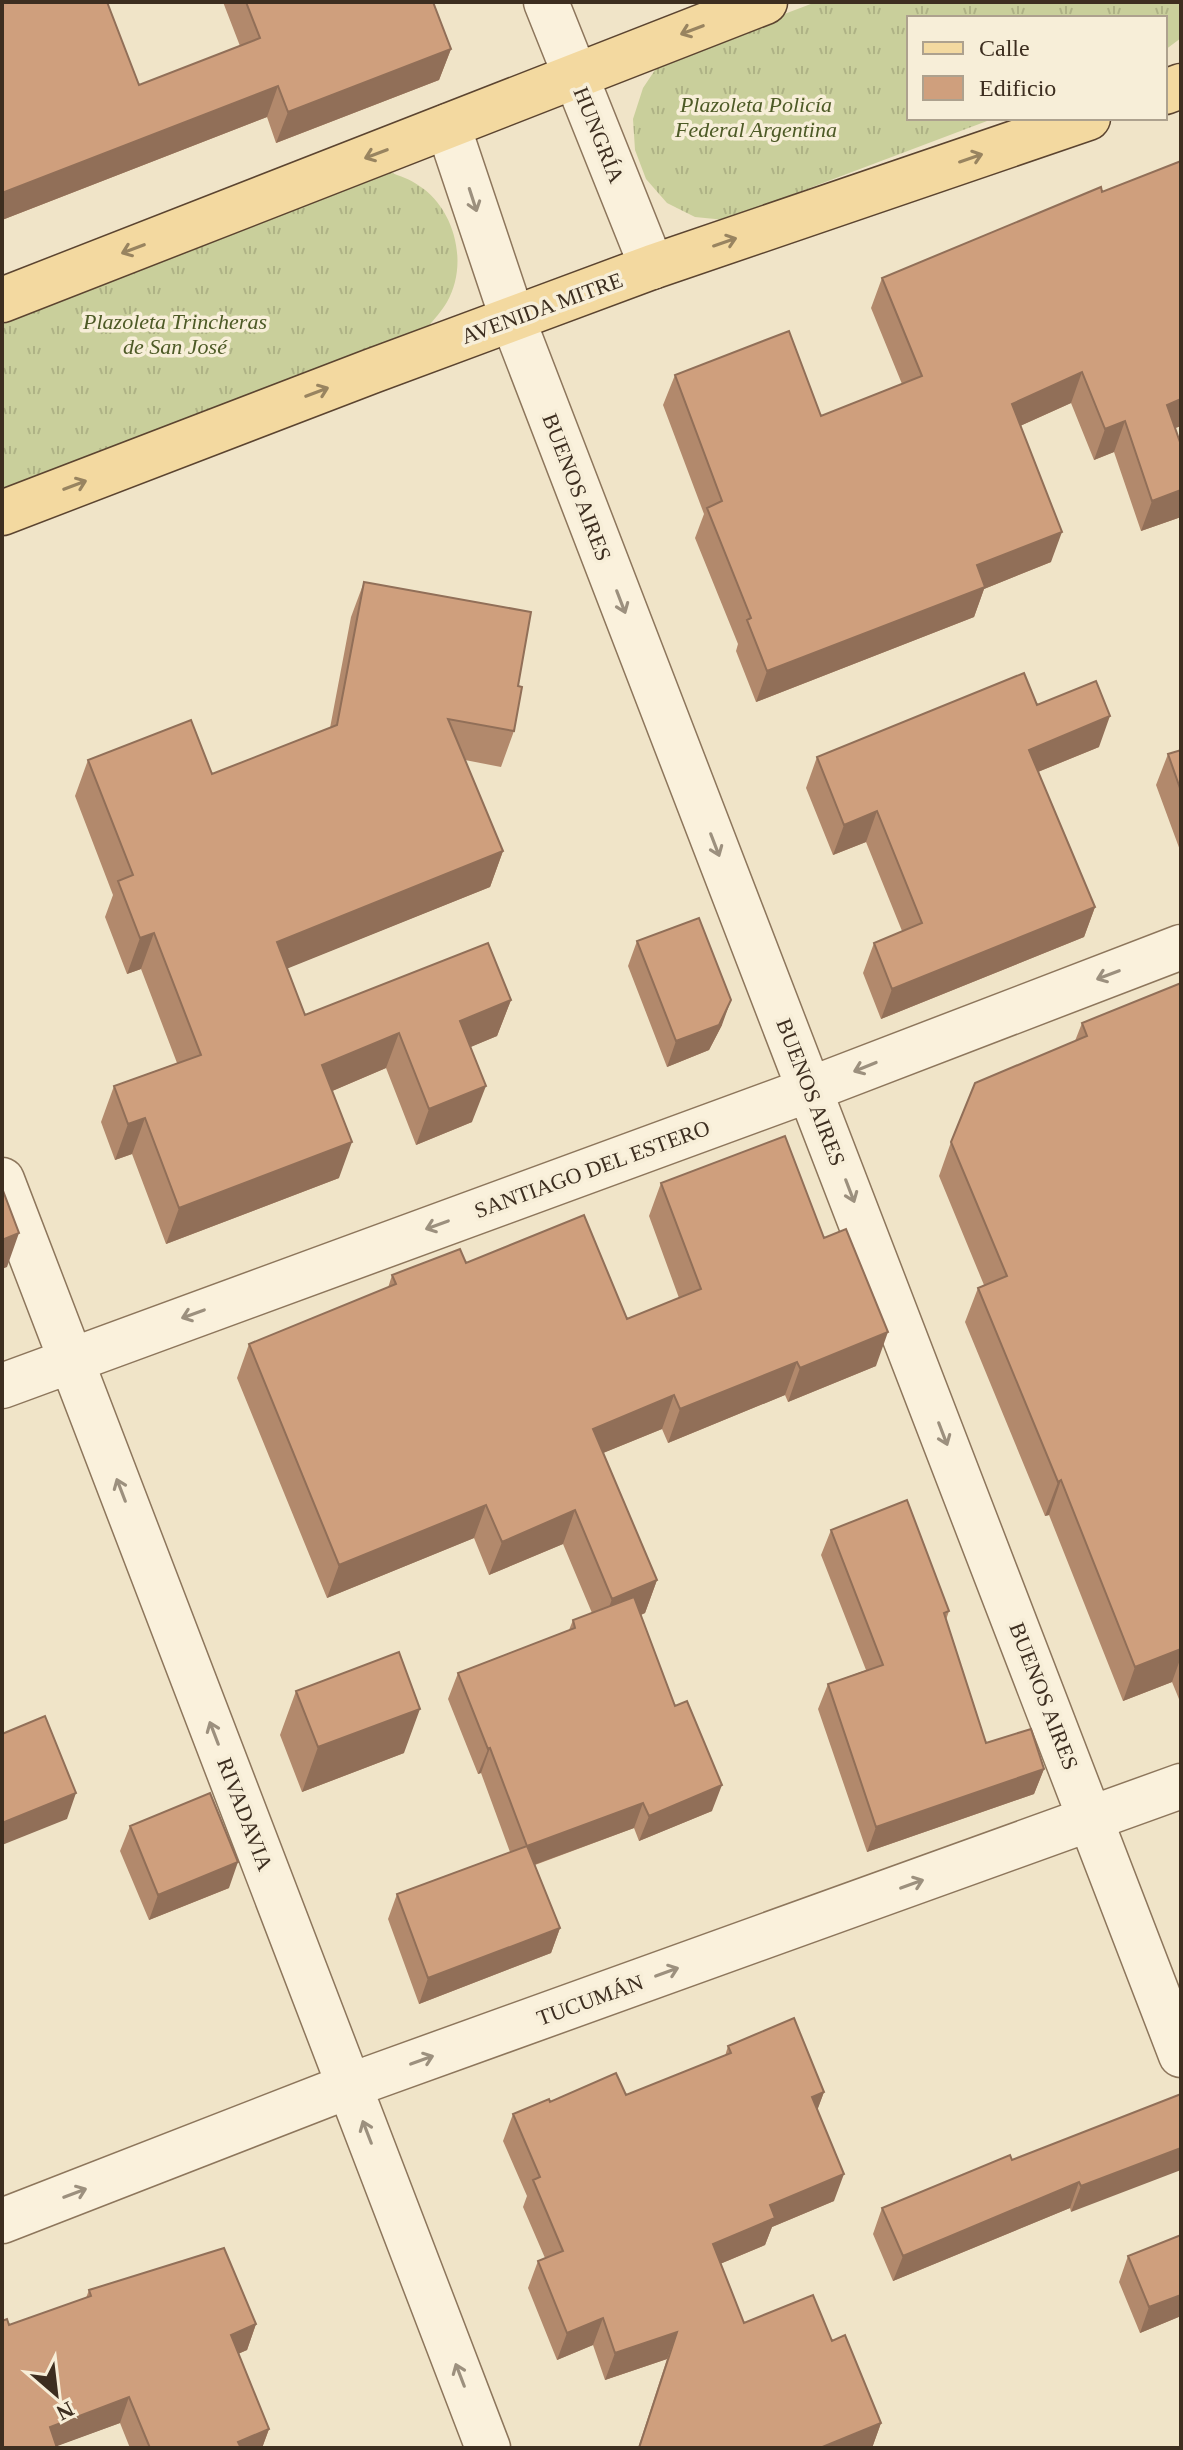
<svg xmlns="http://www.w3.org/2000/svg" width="1183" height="2450" font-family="'Times New Roman',serif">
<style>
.grass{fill:url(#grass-tufts)}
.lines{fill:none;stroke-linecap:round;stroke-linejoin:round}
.street-casing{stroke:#8d765c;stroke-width:47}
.primary-casing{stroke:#5b4430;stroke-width:47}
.street{stroke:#faf1dc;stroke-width:44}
.primary{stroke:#f3d9a0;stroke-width:44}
.wall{fill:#b2896c}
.shaded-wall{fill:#916f58}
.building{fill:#cf9f7d;stroke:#916f58;stroke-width:2}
.oneway{stroke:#988460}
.oneway2{stroke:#9c907e}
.labels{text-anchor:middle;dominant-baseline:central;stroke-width:7;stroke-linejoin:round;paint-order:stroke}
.park-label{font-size:22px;font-style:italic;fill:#4d5a26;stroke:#f7eed8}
.street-label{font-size:22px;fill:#3d2e20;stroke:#f7eed8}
</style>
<defs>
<pattern id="grass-tufts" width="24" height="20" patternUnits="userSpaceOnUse" patternTransform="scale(2)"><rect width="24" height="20" fill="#c9cf9b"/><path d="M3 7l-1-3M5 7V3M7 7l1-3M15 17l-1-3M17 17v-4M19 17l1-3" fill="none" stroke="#aeb285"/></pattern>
</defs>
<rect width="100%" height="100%" fill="#f0e4c8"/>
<path class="grass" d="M816,2H1181V38L1165,50V18H909V118H995L725,220L695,217L667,203L646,179L635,150L633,119L643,88L661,61Z
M390,172C399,176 410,179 418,185C455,208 469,264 447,302C442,311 434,319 428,327L2,493V309Z"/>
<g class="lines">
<defs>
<path id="street" d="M546,2L652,267
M448,126L513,320L1181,2055
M2,1180L488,2448
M2,1386L811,1089L1181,947
M2,2221L349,2086L1181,1786"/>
<path id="primary" d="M1165,92L1181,86
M2,300L765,2
M2,513L372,371L652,267L1088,118"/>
</defs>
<use href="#street" class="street-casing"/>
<use href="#primary" class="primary-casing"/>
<use href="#street" class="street"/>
<use href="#primary" class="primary"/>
</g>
<path class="wall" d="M223,2H433L451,49L439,80L276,143L267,117L2,220L139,85L240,46Z
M1101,187L1181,426L1175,428L1181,445V517L1141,531L1114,452L1094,460L1071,403L1020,426L1051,562L984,589L974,617L756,702L736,651L738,644L695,538L704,514L663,405L675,375L821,416L902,384L871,308L882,278Z
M364,582L518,686L514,731L501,767L465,760L503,851L490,887L287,968L305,1015L511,1000L497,1036L470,1047L472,1122L416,1145L386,1068L332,1091L339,1178L166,1244L132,1154L115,1160L101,1122L114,1086L177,1063L141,969L127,974L105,917L113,895L75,796L88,760L212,774L330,728L351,617Z
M1037,705L1099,747L1038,772L1095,907L1084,937L881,1019L863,973L874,943L902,931L866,842L833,855L806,788L817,757Z
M1181,750V853L1156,785L1168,754Z
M637,941L722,1025L709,1050L667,1067L628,966Z
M1181,983V1704L1172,1682L1123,1701L1049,1515L1045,1516L965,1322L978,1288L984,1285L939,1176L951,1142L1075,1041L1082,1023Z
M661,1183L824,1238L876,1366L788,1402L785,1395L668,1443L662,1429L603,1453L657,1580L645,1613L641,1615L712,1811L639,1841L634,1828L535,1865L560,1928L551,1953L419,2004L388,1919L397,1894L510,1852L481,1773L478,1774L448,1699L458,1673L569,1630L573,1620L592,1613L563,1544L489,1575L474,1538L327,1598L237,1378L249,1344L388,1288L392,1275L466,1263L627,1319L679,1298L649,1216Z
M831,1530L949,1611L946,1620L986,1743L1044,1769L1034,1794L867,1852L818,1709L828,1684L866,1670L821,1555Z
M296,1691L404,1753L302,1792L280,1735Z
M130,1826L229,1888L149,1920L120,1851Z
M728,2046L824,2092L817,2110L834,2201L772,2227L765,2245L720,2264L744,2323L832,2341L881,2423L872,2448H638L667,2359L605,2380L593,2345L557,2360L528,2288L538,2261L545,2258L523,2207L527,2196L503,2141L513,2114L550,2102L626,2095L725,2056Z
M1181,2094L1071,2212L1070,2208L893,2281L873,2234L882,2208L1012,2160Z
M1181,2235V2316L1140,2333L1119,2282L1128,2256Z
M89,2290L256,2324L247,2350L238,2354L269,2429L262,2448H130L120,2423L56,2446L9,2325L86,2298Z"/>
<path class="shaded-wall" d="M451,49L439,80L276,143L288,112Z
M278,86L267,117L2,220V193Z
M1082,372L1071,403L1000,435L1012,404Z
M1181,399V426L1156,435L1167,405Z
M1125,421L1114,452L1094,460L1105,429Z
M1181,490V517L1141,531L1152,501Z
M1062,532L1051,562L984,589L974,617L756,702L767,671L977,565Z
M1110,716L1099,747L1018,780L1029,750Z
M877,811L866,842L833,855L844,825Z
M503,851L490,887L264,978L277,942Z
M1095,907L1084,937L881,1019L892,989Z
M154,933L141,969L127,974L140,938Z
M511,1000L497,1036L447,1057L460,1021Z
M731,1000L722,1025L709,1050L667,1067L676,1041Z
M399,1033L386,1068L309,1101L322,1065Z
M486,1086L472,1122L416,1145L429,1109Z
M145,1118L132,1154L115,1160L128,1124Z
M352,1142L339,1178L166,1244L179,1208Z
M19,1233L7,1267L2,1269V1240Z
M888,1332L876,1366L788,1402L800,1368Z
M797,1362L785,1395L668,1443L680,1409Z
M674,1395L662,1429L581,1462L593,1429Z
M1061,1480L1049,1515L1045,1516L1058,1482Z
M486,1505L474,1538L327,1598L339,1565Z
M575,1510L563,1544L489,1575L502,1542Z
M657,1580L645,1613L600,1632L612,1599Z
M1181,1649V1657L1172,1682L1123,1701L1135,1667Z
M420,1709L404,1753L302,1792L318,1747Z
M490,1748L481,1773L478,1774L488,1749Z
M1044,1769L1034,1794L867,1852L876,1827Z
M722,1785L712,1811L639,1841L649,1816Z
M76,1793L67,1819L2,1845V1823Z
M643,1803L634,1828L517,1871L527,1846Z
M238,1862L229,1888L149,1920L158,1895Z
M560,1928L551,1953L419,2004L428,1978Z
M824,2092L814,2119L812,2097Z
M1181,2148V2170L1071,2212L1081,2186Z
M844,2174L834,2201L772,2227L765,2245L703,2271L713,2244L770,2205Z
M1079,2182L1070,2208L893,2281L903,2256Z
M1181,2295V2316L1140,2333L1149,2307Z
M603,2318L593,2345L557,2360L567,2333Z
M256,2324L247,2350L221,2361L231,2335Z
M677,2332L667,2359L605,2380L615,2353Z
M129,2397L120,2423L52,2448L50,2427Z
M881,2423L872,2448H820Z
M269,2429L262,2448H236L238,2442Z"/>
<path class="building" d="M2,2H107L139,85L260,38L246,2H433L451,49L288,112L278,86L2,193Z
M1181,161V399L1167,405L1181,445V490L1152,501L1125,421L1105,429L1082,372L1012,404L1062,532L977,565L985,587L767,671L747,620L751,618L707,508L722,501L675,375L789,331L821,416L922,376L882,278L1101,187L1102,192Z
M364,582L531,612L518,686L522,687L514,731L448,719L503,851L277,942L305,1015L488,943L511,1000L460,1021L486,1086L429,1109L399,1033L322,1065L352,1142L179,1208L145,1118L128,1124L114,1086L201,1055L154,933L140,938L118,881L133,875L88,760L191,720L212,774L337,725Z
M1024,673L1037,705L1096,681L1110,716L1029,750L1095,907L892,989L874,943L922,923L877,811L844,825L817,757Z
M1181,750V791L1168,754Z
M699,918L731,1000L719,1025L676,1041L637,941Z
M1181,983V1649L1135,1667L1061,1480L1058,1482L978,1288L1007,1276L951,1142L975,1083L1087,1036L1082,1023Z
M785,1136L824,1238L846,1229L888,1332L800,1368L797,1362L680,1409L674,1395L593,1429L657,1580L612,1599L575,1510L502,1542L486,1505L339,1565L249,1344L396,1284L392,1275L460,1249L466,1263L584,1215L627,1319L701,1289L661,1183Z
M2,1188L19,1233L2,1240Z
M907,1500L949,1611L944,1613L986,1743L1031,1729L1044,1769L876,1827L828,1684L883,1665L831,1530Z
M634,1597L675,1706L687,1701L722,1785L649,1816L643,1803L527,1846L490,1748L488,1749L458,1673L575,1628L573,1620Z
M399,1652L420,1709L318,1747L296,1691Z
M45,1716L76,1793L2,1823V1734Z
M210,1793L238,1862L158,1895L130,1826Z
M527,1846L560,1928L428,1978L397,1894Z
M794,2018L824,2092L812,2097L844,2174L770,2205L775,2218L713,2244L744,2323L813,2295L832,2341L845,2335L881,2423L820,2448H639L677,2332L615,2353L603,2318L567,2333L538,2261L563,2251L533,2180L540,2177L513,2114L549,2099L550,2102L616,2073L626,2095L731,2053L728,2046Z
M1181,2094V2148L1081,2186L1079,2182L903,2256L882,2208L1010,2155L1012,2160Z
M1181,2235V2295L1149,2307L1128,2256Z
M224,2248L256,2324L231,2335L269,2429L238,2442L241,2448H150L129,2397L50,2427L57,2448H2V2321L7,2319L9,2325L91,2296L89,2290Z"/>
<defs><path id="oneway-shaft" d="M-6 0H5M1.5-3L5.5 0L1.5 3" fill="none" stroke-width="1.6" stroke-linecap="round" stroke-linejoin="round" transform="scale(2)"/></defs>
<g class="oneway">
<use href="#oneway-shaft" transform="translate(692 30) rotate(159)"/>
<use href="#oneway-shaft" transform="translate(376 154) rotate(159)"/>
<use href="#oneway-shaft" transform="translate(971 158) rotate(-19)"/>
<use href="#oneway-shaft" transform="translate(725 242) rotate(-19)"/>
<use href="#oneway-shaft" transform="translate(133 249) rotate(159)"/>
<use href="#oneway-shaft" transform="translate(317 392) rotate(-21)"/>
<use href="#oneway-shaft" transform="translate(75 485) rotate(-21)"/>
</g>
<g class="oneway2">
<use href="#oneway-shaft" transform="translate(473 200) rotate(72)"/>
<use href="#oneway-shaft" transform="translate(621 602) rotate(69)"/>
<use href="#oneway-shaft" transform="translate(715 845) rotate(69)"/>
<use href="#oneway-shaft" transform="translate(1108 975) rotate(159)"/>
<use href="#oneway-shaft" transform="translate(865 1067) rotate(158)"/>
<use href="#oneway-shaft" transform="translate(850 1191) rotate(69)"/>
<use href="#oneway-shaft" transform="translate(437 1225) rotate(160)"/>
<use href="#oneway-shaft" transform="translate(193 1314) rotate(160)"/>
<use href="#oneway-shaft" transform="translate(943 1434) rotate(69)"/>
<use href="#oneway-shaft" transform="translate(121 1490) rotate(-111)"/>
<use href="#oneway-shaft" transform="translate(214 1733) rotate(-111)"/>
<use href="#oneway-shaft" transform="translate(912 1884) rotate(-20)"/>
<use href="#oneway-shaft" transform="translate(667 1972) rotate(-20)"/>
<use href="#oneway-shaft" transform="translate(422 2060) rotate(-20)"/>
<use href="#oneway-shaft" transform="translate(367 2132) rotate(-111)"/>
<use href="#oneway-shaft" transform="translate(75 2193) rotate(-21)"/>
<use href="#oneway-shaft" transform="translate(460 2375) rotate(-111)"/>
</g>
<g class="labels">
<g class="park-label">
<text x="756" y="104">Plazoleta Policía<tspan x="756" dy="25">Federal Argentina</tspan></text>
<text x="175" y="321">Plazoleta Trincheras<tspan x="175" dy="25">de San José</tspan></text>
</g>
<g class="street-label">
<text transform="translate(599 135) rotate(68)">HUNGRÍA</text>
<text transform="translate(542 308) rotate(-20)">AVENIDA MITRE</text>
<text transform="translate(577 487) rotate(69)">BUENOS AIRES</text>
<text transform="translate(811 1092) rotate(69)">BUENOS AIRES</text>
<text transform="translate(592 1169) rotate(-20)">SANTIAGO DEL ESTERO</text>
<text transform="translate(1044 1696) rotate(69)">BUENOS AIRES</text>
<text transform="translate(245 1814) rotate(69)">RIVADAVIA</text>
<text transform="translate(590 2000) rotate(-20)">TUCUMÁN</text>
</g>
</g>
<rect width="1183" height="2450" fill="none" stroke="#3d2e20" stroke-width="8"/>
<rect x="907" y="16" width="260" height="104" fill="#f7eed8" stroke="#ada18e" stroke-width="2"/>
<rect x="923" y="42" width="40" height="12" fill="#f3d9a0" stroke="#ada18e" stroke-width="2"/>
<text x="979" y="56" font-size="24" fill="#3d2e20">Calle</text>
<rect x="923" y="76" width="40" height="24" fill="#cf9f7d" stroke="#ada18e" stroke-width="2"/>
<text x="979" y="96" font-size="24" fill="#3d2e20">Edificio</text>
<g transform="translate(56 2394) rotate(152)" stroke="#f7eed8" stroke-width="6" paint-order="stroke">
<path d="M0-6L14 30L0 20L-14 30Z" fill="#3d2e20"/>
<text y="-12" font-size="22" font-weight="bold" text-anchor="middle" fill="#3d2e20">N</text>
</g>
</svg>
